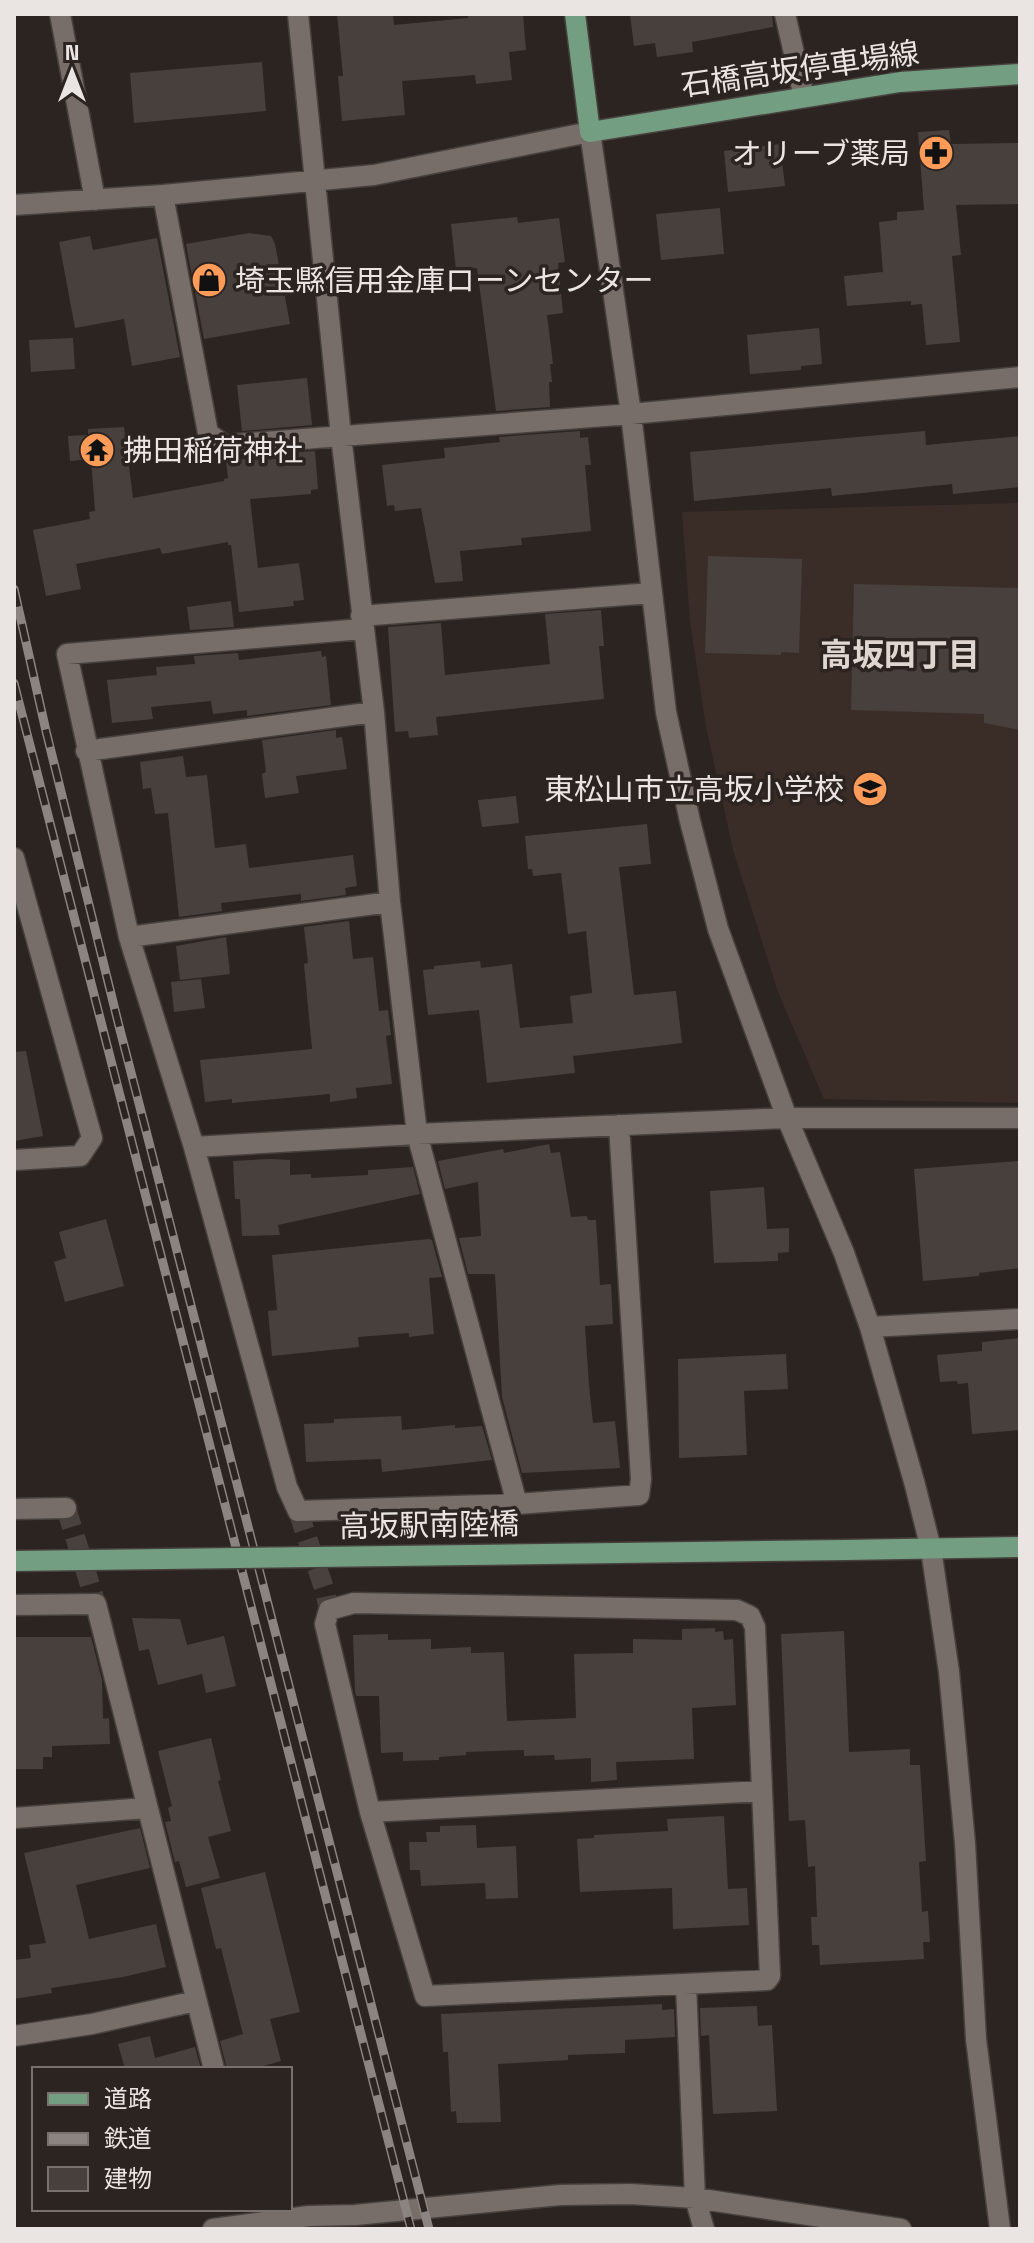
<svg xmlns="http://www.w3.org/2000/svg" width="1034" height="2243" font-family="'Space Grotesk','Noto Sans JP',sans-serif">
<style>
.built{fill:#3a2d27}
.building{fill:#48403c}
.lines{fill:none;stroke-linecap:round;stroke-linejoin:round}
.minor-tunnel{stroke:#48413e;stroke-width:20;stroke-dasharray:20 10;stroke-linecap:butt}
.minor-casing{stroke:#47413e;stroke-width:23}
.major-casing{stroke:#47413e;stroke-width:23}
.minor{stroke:#776d69;stroke-width:20}
.major{stroke:#739e82;stroke-width:20}
.rail-casing{stroke:#8b8481;stroke-width:9}
.rail{stroke:#2c2421;stroke-width:6;stroke-dasharray:18;stroke-linecap:butt}
.major-bridge-casing{stroke:#47413e;stroke-width:23;stroke-linecap:butt}
.major-bridge{stroke:#739e82;stroke-width:20}
.labels{text-anchor:middle;dominant-baseline:central;stroke-width:7;stroke-linejoin:round;paint-order:stroke}
.street-label{font-size:30px;fill:#eae5e2;stroke:#2c2421}
.poi-label{font-size:30px;fill:#eae5e2;stroke:#2c2421;text-anchor:end}
.neighbourhood-label{font-size:32px;font-weight:bold;fill:#e0d6d1;stroke:#2c2421}
</style>
<rect width="100%" height="100%" fill="#2c2421"/>
<path class="built" d="M1020,503V1103L824,1099L778,992L733,850L706,727L690,621L682,512Z"/>
<path class="building" d="M337,14H393L394,25L468,18V14H523L526,50L509,52L512,80L476,84L475,75L402,81L405,115L342,121L338,76H343Z
M630,14H772L773,27L692,42L693,52L657,57L655,43L634,46Z
M262,62L266,111L134,123L130,73Z
M949,130L951,144L1020,143V204L956,205L961,255L952,256L960,342L926,345L922,304L911,305V301L847,306L844,276L883,272L879,222L897,220V212L924,210L918,132Z
M780,144L785,186L728,192L724,151Z
M720,208L724,254L661,260L656,214Z
M517,217L518,223L559,218L565,262L558,263L563,313L547,315L553,364H550L552,382H549L550,407L496,411L477,268L456,270L451,224Z
M249,233L271,236L275,244L290,324L204,339L186,244Z
M90,236L93,250L157,238L180,357L132,366L124,319L75,328L59,242Z
M819,328L822,364L801,366V370L750,374L747,335Z
M73,338L75,369L31,372L29,340Z
M307,378L312,425L242,431L237,385Z
M124,427L133,498L224,481V479L228,478L226,461L245,459V456L315,451L318,489L311,490V494L250,499L258,568L299,563L304,600L293,601L294,606L239,612L231,545H228V542L162,554L160,548L76,564L81,589L46,596L33,530L90,519L89,512L95,511L91,459L70,461L68,436L88,435V429Z
M580,431V438L588,437L591,465H585L591,531L521,538L522,545L460,551L463,581L435,583L421,508L395,511L394,505L387,506L382,465L445,458L444,448L500,442L499,437Z
M925,431L926,445L1020,436V487L953,494L952,484L832,496L831,488L694,501L690,452Z
M708,556L802,559L799,653L781,652V655L705,653Z
M854,584L1020,588V730L984,723V714L851,710Z
M231,601L234,627L190,630L187,607Z
M601,610L604,646H599L604,699L436,717L438,735L409,738L408,731L395,732L388,627L441,623L445,675L550,664L545,614Z
M321,651L322,657L326,656L331,705L247,716V710L213,714L211,701L151,707L153,719L112,723L107,680L157,675L156,667L195,664L194,656L238,653L239,660Z
M336,730V738L342,737L347,769L296,776L299,793L265,798L262,774L266,772L262,740Z
M183,756L186,777L207,775L215,848L246,844L249,868L353,855L357,886L345,888L346,895L301,901V894L221,903L222,911L179,917L168,813L155,814L151,788L143,789L140,762Z
M516,796L519,823L482,827L478,800Z
M647,824L651,864L619,867L634,995L676,991L682,1043L573,1056L575,1073L487,1083L479,1010L428,1015L423,970L434,969V966L480,961L481,968L512,964L520,1028L573,1023L570,996L592,993L586,931L568,934L561,873L533,876L532,869H528L525,836Z
M349,921L353,959L373,957L379,1011L388,1010L391,1035L386,1036L392,1084L356,1088L357,1098L330,1102V1094L232,1103V1099L205,1102L200,1060L312,1049L304,964L308,963L304,927Z
M226,937L230,974L180,980L176,946Z
M201,979L205,1008L174,1012L171,982Z
M26,1051L43,1136L14,1141V1052Z
M549,1144L551,1153L560,1152L571,1217L587,1216L588,1220H596L600,1285L611,1284L613,1324L585,1326L589,1385L593,1423L615,1421L620,1468L522,1473L502,1397L495,1274H468L459,1238L481,1236L478,1182L445,1189L438,1161L503,1149L504,1153Z
M270,1159L290,1160V1175L311,1174V1178L368,1175V1170L413,1167L420,1194L278,1225L280,1235L242,1236L240,1199H235L233,1161Z
M1018,1161L1020,1268L979,1273V1276L923,1281L914,1169Z
M764,1187L767,1229L789,1228V1252L778,1253V1261L714,1263L710,1191Z
M106,1219L124,1286L65,1302L54,1262L66,1258L59,1232Z
M429,1239L432,1240L442,1277L429,1278L434,1334L409,1337V1333L358,1337L359,1347L272,1356L268,1311L277,1310L272,1255Z
M1020,1338V1430L972,1434L968,1383L958,1384L957,1381L940,1382L937,1355L982,1351V1342Z
M786,1354L788,1389L744,1391L747,1455L679,1458L678,1359Z
M401,1416L402,1430L455,1425V1428L482,1426L492,1460L382,1472L381,1459L306,1462L304,1424L334,1423V1419Z
M132,1618L180,1619L187,1645L224,1636L236,1686L206,1693L202,1674L158,1685L149,1649L139,1651Z
M715,1628V1632L723,1631L724,1640L733,1639L736,1705L692,1708L694,1759L616,1762L617,1780L591,1782V1758L555,1760L554,1755L524,1756V1750L466,1752V1755L439,1757V1760L403,1761V1752L381,1753L379,1696H356L355,1691L353,1635L388,1634V1640L431,1639V1649L471,1647V1653L504,1652L507,1721L576,1718L574,1654L633,1653V1639L682,1640V1629Z
M844,1631L849,1752L910,1749V1765H920L926,1861L919,1862L922,1912L928,1911L930,1942H923L924,1959L820,1965L819,1945H812L811,1917H817L815,1866L808,1867L805,1820L789,1821L781,1634Z
M15,1637H91L102,1680L103,1719L109,1718L110,1744L52,1746V1757H43V1769H15Z
M211,1738L221,1780L218,1781L231,1831L208,1837L220,1878L186,1887L179,1861L175,1862L165,1822L171,1821L168,1808L172,1806L158,1751Z
M724,1816L728,1889L747,1888L749,1925L673,1929L672,1888L580,1892L577,1839L594,1838V1835L668,1831L667,1819Z
M476,1825L477,1848L516,1846L518,1898L486,1899L485,1883L421,1886L420,1870H410L409,1842H427L426,1832H440V1826Z
M140,1828L150,1868L76,1885L89,1939L156,1924L166,1967L123,1977L51,1988L52,1993L14,1999V1960L31,1958L29,1945L46,1943L24,1853Z
M265,1872L300,2012L270,2019L281,2061L253,2069H227L220,2041L243,2034L221,1948L216,1949L201,1888Z
M662,2004V2010L674,2009L675,2037L625,2040V2053L568,2055V2060L498,2064L501,2122L457,2123L456,2111L451,2112L448,2052H443L441,2014Z
M757,2006L758,2026L772,2025L777,2111L713,2114L709,2035L701,2036L700,2008Z
M150,2036L155,2058L195,2047L201,2069H125L118,2044Z"/>
<g class="lines">
<path class="minor-tunnel" d="M66,1508L96,1604
M298,1511L325,1591L329,1610"/>
<defs>
<path id="minor" d="M60,14L95,200
M298,14L341,436L374,712L390,902L417,1134L517,1504
M785,14L804,97
M163,195L208,433L224,445L631,414L1020,377
M14,205L163,195L374,175L590,132L631,414L666,712L690,821L718,929L787,1118L844,1253L870,1327L915,1485L931,1549L949,1672L965,1843L976,2039L1000,2229
M361,616L651,593
M86,751L374,712
M14,858L92,1138L80,1156L14,1160
M129,937L390,902
M619,1125L641,1479L639,1495L517,1504L298,1511L287,1487L194,1147L417,1134L787,1118H1020
M194,1147L129,937L67,654L362,629
M870,1327L1020,1319
M14,1509L66,1508
M354,1603L737,1610L750,1616L755,1627L770,1976L767,1980L425,1996L370,1812L325,1624L329,1610Z
M14,1605L96,1604L214,2069
M370,1812L762,1791
M14,1818L146,1808
M686,1984L695,2198L704,2229
M14,2036L92,2024L196,2001
M213,2229L309,2216L355,2215L560,2195L630,2194L695,2198L901,2229"/>
<path id="major" d="M575,14L590,132L900,82L1020,74
M845,1550L1020,1547"/>
</defs>
<use href="#minor" class="minor-casing"/>
<use href="#major" class="major-casing"/>
<use href="#minor" class="minor"/>
<use href="#major" class="major"/>
<defs>
<path id="rail" d="M14,589L46,731L118,1022L429,2229
M14,683L411,2229"/>
</defs>
<use href="#rail" class="rail-casing"/>
<use href="#rail" class="rail"/>
<defs>
<path id="major-bridge" d="M14,1561L845,1550"/>
</defs>
<use href="#major-bridge" class="major-bridge-casing"/>
<use href="#major-bridge" class="major-bridge"/>
</g>
<defs>
<symbol id="pharmacy-disc" viewBox="-11 -11 22 22"><circle r="9.5" fill="#fe9b58" stroke="#2c2421"/><path d="M-2-6h4v4h4v4h-4v4h-4v-4h-4v-4h4Z" fill="#111"/></symbol>
<symbol id="shop-disc" viewBox="-11 -11 22 22"><circle r="9.5" fill="#fe9b58" stroke="#2c2421"/><path d="M-5-2.5h2.3a2.7 3.5 0 0 1 5.4 0H5L5.5 6h-11ZM-1.5-2.5h3a1.5 2.3 0 0 0-3 0Z" fill="#111"/></symbol>
<symbol id="temple-disc" viewBox="-11 -11 22 22"><circle r="9.5" fill="#fe9b58" stroke="#2c2421"/><path d="M0-6L5-2H3V0L6.5 2.5H4V6H1.5V3h-3V6H-4V2.5H-6.5L-3 0V-2H-5Z" fill="#111"/></symbol>
<symbol id="school-disc" viewBox="-11 -11 22 22"><circle r="9.5" fill="#fe9b58" stroke="#2c2421"/><path d="M0-5L7-2L0 1L-7-2ZM-4 1L0 2.5L4 1V4Q0 6-4 4Z" fill="#111"/></symbol>
</defs>
<g fill-rule="evenodd">
<use href="#pharmacy-disc" x="916" y="133" width="40" height="40"/>
<use href="#shop-disc" x="189" y="260" width="40" height="40"/>
<use href="#temple-disc" x="77" y="430" width="40" height="40"/>
<use href="#school-disc" x="850" y="769" width="40" height="40"/>
</g>
<g class="labels">
<g class="street-label">
<text transform="translate(800 69) rotate(-8)">石橋高坂停車場線</text>
<text transform="translate(429 1525) rotate(-1)">高坂駅南陸橋</text>
</g>
<g class="poi-label">
<text x="910" y="153">オリーブ薬局</text>
<text x="235" y="280" text-anchor="start">埼玉縣信用金庫ローンセンター</text>
<text x="123" y="450" text-anchor="start">拂田稲荷神社</text>
<text x="844" y="789">東松山市立高坂小学校</text>
</g>
<g class="neighbourhood-label">
<text x="900" y="655">高坂四丁目</text>
</g>
</g>
<rect width="1034" height="2243" fill="none" stroke="#eae5e2" stroke-width="32"/>
<rect x="32" y="2067" width="260" height="144" fill="#2c2421" stroke="#78716e" stroke-width="2"/>
<rect x="48" y="2093" width="40" height="12" fill="#739e82" stroke="#78716e" stroke-width="2"/>
<text x="104" y="2107" font-size="24" fill="#eae5e2">道路</text>
<rect x="48" y="2133" width="40" height="12" fill="#8b8481" stroke="#78716e" stroke-width="2"/>
<text x="104" y="2147" font-size="24" fill="#eae5e2">鉄道</text>
<rect x="48" y="2167" width="40" height="24" fill="#48403c" stroke="#78716e" stroke-width="2"/>
<text x="104" y="2187" font-size="24" fill="#eae5e2">建物</text>
<g transform="translate(72 72)" stroke="#2c2421" stroke-width="6" paint-order="stroke">
<path d="M0-6L14 30L0 20L-14 30Z" fill="#eae5e2"/>
<text y="-12" font-size="22" font-weight="bold" text-anchor="middle" fill="#eae5e2">N</text>
</g>
</svg>
